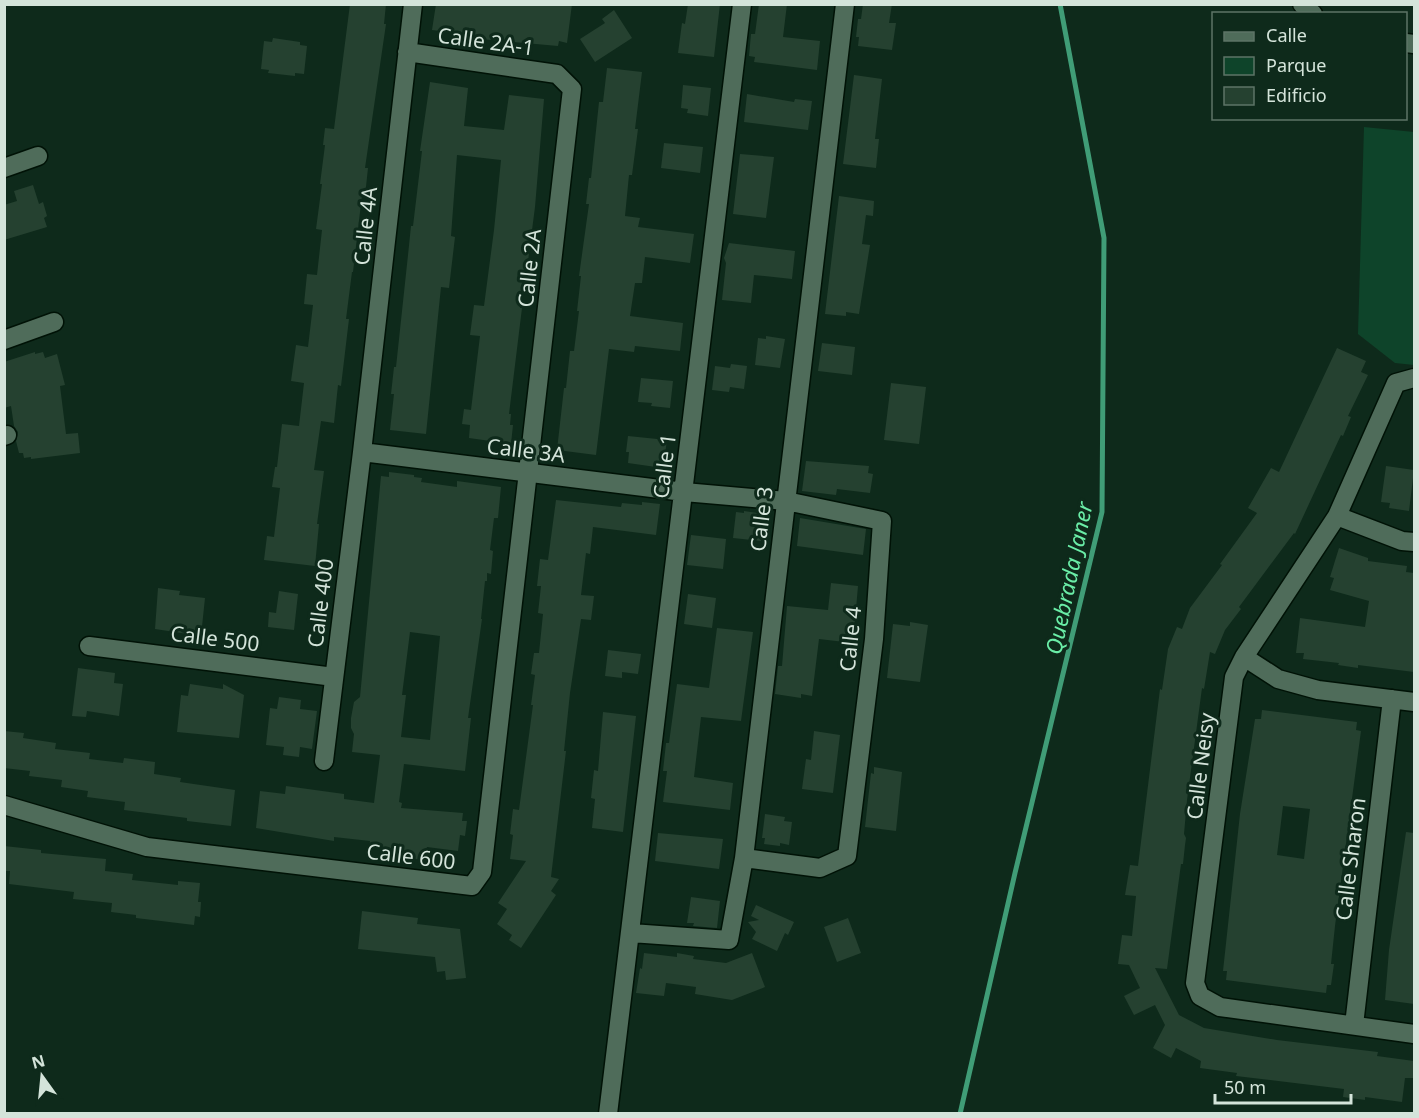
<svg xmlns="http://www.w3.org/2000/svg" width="1419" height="1118" font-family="'Noto Sans',sans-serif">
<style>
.green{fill:#0e442a}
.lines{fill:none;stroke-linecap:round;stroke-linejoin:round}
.stream{stroke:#409d77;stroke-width:5}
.building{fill:#254130;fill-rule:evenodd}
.minor-casing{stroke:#001206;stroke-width:21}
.minor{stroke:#4f6c5a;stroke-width:18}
.labels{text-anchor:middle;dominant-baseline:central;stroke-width:6;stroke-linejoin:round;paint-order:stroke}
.street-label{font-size:21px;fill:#d4e4da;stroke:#0e2a1b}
.water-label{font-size:22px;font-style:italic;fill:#6aeda7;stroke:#0e2a1b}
</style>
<rect width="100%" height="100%" fill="#0e2a1b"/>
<path class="green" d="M1364,127L1414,132V365L1395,363L1358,334Z"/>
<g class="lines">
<path class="stream" d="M960,1114L1015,873L1102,512L1104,238L1060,4"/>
</g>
<path class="building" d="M350,4H386L384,24H386L365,168H368L365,196L362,195L353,272H352L346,319H349L341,386L338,385L334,423L321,421L314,470L324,471L317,524H319L315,566L264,560L267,536L274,537L280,488L272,487L275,467H277L282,424L299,426L304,383L291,381L296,345L308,347L313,305L304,304L307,274L317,275L322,230L316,229L322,184H320L325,145H323L325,128L334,129Z
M436,4H572L567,43L559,41L558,46L501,41L472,38V35L432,30Z
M688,4H720L714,57L678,53L682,23L685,24Z
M759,4H787L783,37L820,41L817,70L754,62L755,57L749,56L751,34H755Z
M863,4H892L889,23H896L892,50L858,46L859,37H856L858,19H861Z
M614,10L632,38L595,62L580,39L605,23L602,19Z
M273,38L300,42V45L307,46L304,74L295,73V76L268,73L269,70L261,69L264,41L272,42Z
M607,68L642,72L635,129H638L632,175H629L625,216L640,218L638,227L694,234L690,263L645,257L642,283H635L630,316L683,323L680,351L635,346L634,352L609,349L596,455L557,450L564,388H566L570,351H574L579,311H577L581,276H579L589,204H586L589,178H591L599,102H603Z
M854,75L882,79L875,139H879L876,168L843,164Z
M430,82L468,88L464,126L504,130L509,95L544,99L535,207L527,269H524L520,308H522L509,414H511L510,425H513L511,444L469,438L470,425L462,424L464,409L471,410L480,336L470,335L474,305L484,306L494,230L501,160L457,155L451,236L455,237L449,288L441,287L426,434L390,430L394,394H391L394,367H396L408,255L411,226H413L422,151H420Z
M683,85L711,88L708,116L687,113L688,109L681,108Z
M747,94L794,102L795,99L812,101L808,130L744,122Z
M664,143L703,147L700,173L661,168Z
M740,154L774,157L766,218L733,214Z
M33,185L39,204L43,202L47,216L44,218L47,227L4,240V205L17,201L14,191Z
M839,196L874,201L873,216L866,215L862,244L870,245L859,314L846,312V316L825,314Z
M729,243L795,251L792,279L754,275L751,303L722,300L726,263L724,258Z
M766,336L785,339L780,368L755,365L758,338L766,339Z
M822,343L855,347L852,375L818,371Z
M1337,348L1366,361L1361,372L1368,375L1348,416L1351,417L1343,436L1341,435L1295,534L1294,533L1239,607L1241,609L1225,630L1215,654L1210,652L1204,689L1202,688L1187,800L1184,834L1186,838L1185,845L1183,864H1181L1167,969L1155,968L1179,1015L1204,1028L1277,1040L1378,1052L1377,1056L1414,1061L1413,1078H1405L1402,1102L1365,1097V1100L1343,1097L1344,1089L1236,1076L1237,1073L1200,1068L1201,1061L1176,1048L1171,1058L1153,1048L1165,1025L1155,1005L1134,1015L1124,996L1140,988L1129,965L1118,964L1122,935L1132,936L1136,896L1125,895L1130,865L1138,866L1160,689L1162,690L1168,649L1177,627L1182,629L1190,608L1222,565L1220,564L1257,513L1248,508L1271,468L1279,472Z
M35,352V354L43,352L45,358L57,354L65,385L60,386L66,434L78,433L80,453L31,459V457L24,458L23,453H19L16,441L18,432L14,426L11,406L4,408V362Z
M731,364L747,366L744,389L730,387L729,392L712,390L715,366L730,368Z
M641,378L673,381L670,408L651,406L652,403L638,402Z
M891,383L926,387L919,444L884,440Z
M628,436L667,440L663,468L628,463L629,452H626Z
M806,461L869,466L868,473L873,474L870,493L837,489L836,495L802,491Z
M1386,466L1414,470L1409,511L1389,508L1390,503L1381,502Z
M389,472L414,475V477L422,478L421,482L457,487V481L501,487L498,518H494L490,550L493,551L491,574L487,573V581H485L481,619H482L468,718H471L465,771L404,764L399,802L402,803L401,808L463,813L462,821H467L465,836L460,835L458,851L427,847L426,860L404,858L405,852L369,848L370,841L334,837V841L256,828L260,791L285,794L286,786L344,794V799L374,803L380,755L352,752L354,734L351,728V718L354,702L360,697L381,476L389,477ZM410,632L440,636L430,740L401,737L406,695H402Z
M556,500L621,507L622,503L642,505V502L660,504L656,535L593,527L590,554L586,553L581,595L594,596L591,620L581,619L570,693L564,751H566L551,877L559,879L551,891L556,895L521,948L509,940L512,935L497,924L507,909L498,903L526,861L510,859L513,835L510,834L513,809L519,810L533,705H531L535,675L531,674L534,653H539L543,614L538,613L541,586H537L540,559L548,560Z
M744,511L764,514L761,541L733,538L736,512L744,513Z
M800,518L866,529L863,555L797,546Z
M691,535L726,539L723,569L687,565Z
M1339,548L1368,558V561L1407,566L1406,572L1414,573V672L1358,665V668L1338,665L1339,663L1303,659L1304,653H1296L1300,618L1365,627L1369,601L1330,590L1334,578L1330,577Z
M831,583L858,586L853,643L819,639L812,696L801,694V698L775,694L778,666H782L787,606L828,610Z
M158,588L180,591L179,595L205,598L201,636L155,629Z
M279,591L298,594L294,630L268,627L269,612L276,613Z
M688,594L716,598L712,628L684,624Z
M910,622L928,625L920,682L887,678L893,624L910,626Z
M717,628L753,632L741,721L701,717L694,777L733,783L730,810L663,802L667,771H663L666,743H669L677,684L709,688Z
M608,650L641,654L638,674L622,672V678L605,676Z
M78,668L115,673L114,683L123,684L119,716L87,711L86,717L72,716Z
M190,684L223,689V684L244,695L239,738L177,732L181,695L188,696Z
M279,697L301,700L300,709L317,711L312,749L300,747L299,757L283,755L284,747L266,745L270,708L277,709Z
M1262,710L1357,722L1356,730L1361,731L1335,926L1331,964H1334L1331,985H1327L1326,993L1226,980L1227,971H1223L1240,814L1255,719H1261ZM1283,806L1310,809L1304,859L1277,855Z
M603,712L636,716L623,832L592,828L595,799L591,798L594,770L598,771Z
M4,731L24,733L23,738L56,743L55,749L90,753L89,759L123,763L124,758L155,762L154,774L181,778L180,782L235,790L231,826L187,821V818L124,810L125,802L87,797L88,791L61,787L62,780L29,776L30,771L4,768Z
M814,731L840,735L833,793L802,789L806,759L811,760Z
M874,767L902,772L896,831L865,827L871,773L874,774Z
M765,814L785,817L784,821L792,822L789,845L780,843V846L764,844L765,838H762Z
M1406,832L1414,833V1004L1385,1000L1389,950Z
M658,833L723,839L719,869L655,861Z
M4,846L41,850V853L106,859L105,871L133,874L132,880L178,885V881L200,883L198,902H201L200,917L195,916L194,925L136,918V915L111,912L112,903L73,899L74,892L9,884L10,871H4Z
M691,897L720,901L717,928L693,926L694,923H687Z
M756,905L794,922L788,935L785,933L777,951L752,939L756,932L748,922L759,920L751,916Z
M362,911L418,918L417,924L460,929L466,978L446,980L445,971L437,972L435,957L358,949Z
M848,918L861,953L837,962L824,927Z
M644,953L677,957V953L694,956L693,959L726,963L752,953L765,987L732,1000L695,994L696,987L666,983L664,996L636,993L640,968L642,969Z"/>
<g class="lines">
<defs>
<path id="minor" d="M1302,4L1313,14
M1406,43L1414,44
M4,168L38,156
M4,340L54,322
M1414,378L1396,383L1337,516L1244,657L1234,677L1195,983L1200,996L1220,1007L1414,1034
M4,436L7,435
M362,452L684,492L786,501L882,521L874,639L847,856L820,868L744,858
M1337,516L1402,541L1414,542
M89,646L334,677
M1244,657L1278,679L1318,690L1414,702
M324,761L362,452L413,4
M4,805L147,847L472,886L482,872L572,89L557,74L407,52
M631,933L729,940L744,858L845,4
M1354,1025L1392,699
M608,1114L742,4"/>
</defs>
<use href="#minor" class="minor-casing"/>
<use href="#minor" class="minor"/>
</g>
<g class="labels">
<g class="street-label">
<text transform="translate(486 41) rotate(8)">Calle 2A-1</text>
<text transform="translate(365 226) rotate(-84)">Calle 4A</text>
<text transform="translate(529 268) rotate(-84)">Calle 2A</text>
<text transform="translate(526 450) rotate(7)">Calle 3A</text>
<text transform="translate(664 466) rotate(-83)">Calle 1</text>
<text transform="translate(761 519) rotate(-83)">Calle 3</text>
<text transform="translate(320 603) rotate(-83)">Calle 400</text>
<text transform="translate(215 638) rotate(7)">Calle 500</text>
<text transform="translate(850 639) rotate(-84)">Calle 4</text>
<text transform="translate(1200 766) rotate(-83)">Calle Neisy</text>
<text transform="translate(411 856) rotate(7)">Calle 600</text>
<text transform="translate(1350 859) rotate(-83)">Calle Sharon</text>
</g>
<g class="water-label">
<text transform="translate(1068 578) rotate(-78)">Quebrada Janer</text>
</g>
</g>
<rect width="1419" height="1118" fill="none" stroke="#d4e4da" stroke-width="12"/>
<rect x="1212" y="12" width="195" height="108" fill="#0e2a1b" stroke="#5d7467" stroke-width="1.5"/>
<rect x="1224" y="32" width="30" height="9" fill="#4f6c5a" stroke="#5d7467" stroke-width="1.5"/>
<text x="1266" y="42" font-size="18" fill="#d4e4da">Calle</text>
<rect x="1224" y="57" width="30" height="18" fill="#0e442a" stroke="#5d7467" stroke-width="1.5"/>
<text x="1266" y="72" font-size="18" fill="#d4e4da">Parque</text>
<rect x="1224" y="87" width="30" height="18" fill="#254130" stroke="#5d7467" stroke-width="1.5"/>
<text x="1266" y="102" font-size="18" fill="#d4e4da">Edificio</text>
<g transform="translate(42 1076) rotate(345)" stroke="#0e2a1b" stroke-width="4.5" paint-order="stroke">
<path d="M0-4.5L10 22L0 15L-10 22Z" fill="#d4e4da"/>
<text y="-9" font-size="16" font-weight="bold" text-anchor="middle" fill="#d4e4da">N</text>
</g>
<path d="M1215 1094v9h136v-9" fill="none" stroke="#d4e4da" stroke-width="3"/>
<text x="1224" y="1094" font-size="18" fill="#d4e4da" stroke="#0e2a1b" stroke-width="4.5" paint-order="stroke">50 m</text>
</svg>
